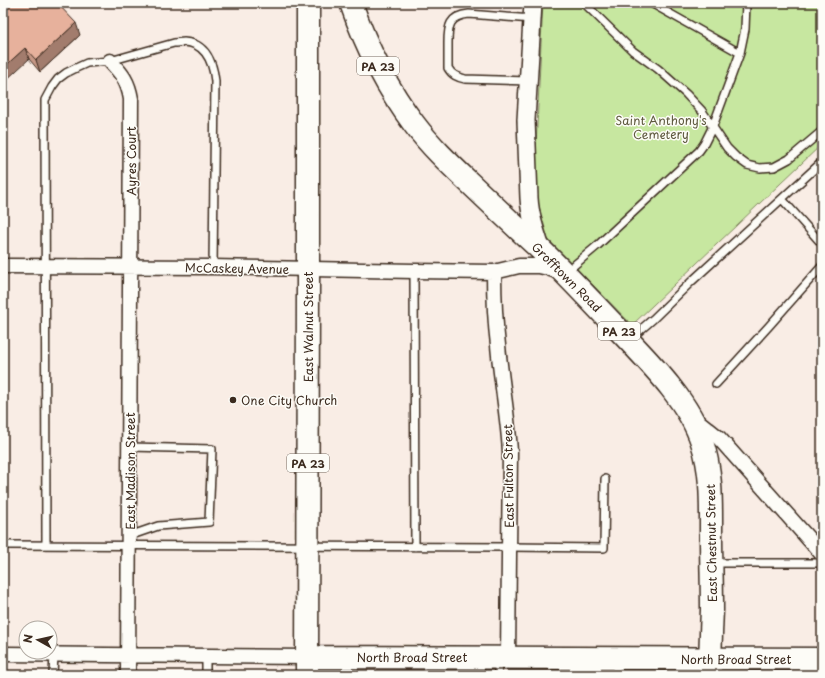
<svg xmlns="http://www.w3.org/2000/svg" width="825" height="678" font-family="'Playpen Sans',sans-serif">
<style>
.green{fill:#c7e7a0;stroke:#81885f}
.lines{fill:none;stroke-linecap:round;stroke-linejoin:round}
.service-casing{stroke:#3b2a1e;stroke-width:10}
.minor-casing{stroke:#3b2a1e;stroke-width:17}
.tertiary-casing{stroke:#3b2a1e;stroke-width:20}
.primary-casing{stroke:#3b2a1e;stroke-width:25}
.service{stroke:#fdfcf7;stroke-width:7}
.minor{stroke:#fdfcf7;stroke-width:14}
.tertiary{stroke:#fdfcf7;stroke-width:17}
.primary{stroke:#fdfcf7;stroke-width:22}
.wall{fill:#c79886;stroke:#3b2a1e}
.shaded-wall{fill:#a27c6d;stroke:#3b2a1e}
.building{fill:#e7b19c;stroke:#3b2a1e}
.poi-dot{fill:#3b2a1e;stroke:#fdfcf7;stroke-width:1.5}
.labels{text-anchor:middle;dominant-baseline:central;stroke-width:3;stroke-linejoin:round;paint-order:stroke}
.shield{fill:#fdfcf7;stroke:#75695f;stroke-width:1}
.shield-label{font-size:11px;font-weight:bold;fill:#3b2a1e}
.park-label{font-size:12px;fill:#5e593e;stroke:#fdfcf7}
.street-label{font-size:12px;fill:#3b2a1e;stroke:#fdfcf7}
.poi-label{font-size:12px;fill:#3b2a1e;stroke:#fdfcf7;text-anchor:start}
</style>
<rect width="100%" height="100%" fill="#f9ede5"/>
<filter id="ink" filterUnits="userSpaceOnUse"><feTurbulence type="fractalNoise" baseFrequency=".025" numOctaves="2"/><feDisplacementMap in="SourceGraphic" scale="8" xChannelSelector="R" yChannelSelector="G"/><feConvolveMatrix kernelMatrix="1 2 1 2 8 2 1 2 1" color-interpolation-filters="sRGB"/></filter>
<g filter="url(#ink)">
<path class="green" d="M543,3H822V144L632,325L548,239L534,188Z"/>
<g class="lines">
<defs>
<path id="service" d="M584,3L633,51L658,69L686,94L702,111L727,148L736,157L747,165L760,168L774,167L789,159L822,131
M651,3L740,53
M529,81L465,79C457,77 452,75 448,68C448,60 448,51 448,43C448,26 449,16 469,14L532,19
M782,199L822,244
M414,271L415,547
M566,272L597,246L699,151L704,144L713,126L740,53L745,29L746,3
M630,339L653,319L692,281L822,162
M716,384L769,326L822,266
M129,536L158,526L209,522L212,449L130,447
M3,545L509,547L604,548L605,479
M46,545L45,100L52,87L58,79L66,73L76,68L87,63L110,61L174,43C177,43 181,42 184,42C206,43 213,63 215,81L213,267
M714,563H822
M615,661L617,675
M53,675L54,654
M206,675V656
M498,675V659"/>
<path id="minor" d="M110,61C122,74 128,81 131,99L128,675
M3,266L213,267L414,271L494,272L519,266H539L548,268L559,272
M494,272C494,296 495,321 498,345C501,381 508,416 510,452L508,658
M694,418L719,438L822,554
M3,654L307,657"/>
<path id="tertiary" d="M533,3L526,120L529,198C530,216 536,233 542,251"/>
<path id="primary" d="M351,3C366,46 386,87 414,124C432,148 454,168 475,188C497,209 518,229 540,249C566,274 591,301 616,327C646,359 688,399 702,442C712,472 711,503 711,534C711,559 712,585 712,610C711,632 710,653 710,675
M307,657L822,659
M307,675L308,285V3"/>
</defs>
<use href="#service" class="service-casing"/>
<use href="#minor" class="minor-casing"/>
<use href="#tertiary" class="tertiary-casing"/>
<use href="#primary" class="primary-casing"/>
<use href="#service" class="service"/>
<use href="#minor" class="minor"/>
<use href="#tertiary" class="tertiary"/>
<use href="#primary" class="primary"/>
</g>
<path class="wall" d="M3,3L80,35L40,72L29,59Z"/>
<path class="shaded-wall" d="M76,23L80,35L40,72L36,60Z
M25,48L29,59L3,83V68Z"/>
<path class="building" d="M3,3H57L76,23L36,60L25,48L3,68Z"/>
</g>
<circle class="poi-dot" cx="233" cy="400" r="4"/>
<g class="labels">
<g class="shield">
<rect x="357" y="57" width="42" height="18" rx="3"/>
<rect x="598" y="322" width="42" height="18" rx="3"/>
<rect x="287" y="454" width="42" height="18" rx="3"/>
</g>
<g class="shield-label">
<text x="378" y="66">PA 23</text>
<text x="619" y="331">PA 23</text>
<text x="308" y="463">PA 23</text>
</g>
<g class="park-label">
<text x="661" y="120">Saint Anthony's<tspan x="661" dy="14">Cemetery</tspan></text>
</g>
<g class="street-label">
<text transform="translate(131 161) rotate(-90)">Ayres Court</text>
<text transform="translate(237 268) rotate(1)">McCaskey Avenue</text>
<text transform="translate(567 277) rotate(45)">Grofftown Road</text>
<text transform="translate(308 327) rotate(-90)">East Walnut Street</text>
<text transform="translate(130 471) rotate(-90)">East Madison Street</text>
<text transform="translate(508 476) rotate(-91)">East Fulton Street</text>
<text transform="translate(711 543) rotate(-91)">East Chestnut Street</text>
<text x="412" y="657">North Broad Street</text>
<text x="736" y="659">North Broad Street</text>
</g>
<g class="poi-label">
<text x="241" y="400">One City Church</text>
</g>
</g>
<rect width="825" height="678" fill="none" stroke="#fdfcf7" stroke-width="16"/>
<rect x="8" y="8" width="809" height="662" fill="none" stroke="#3b2a1e" stroke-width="1.5" filter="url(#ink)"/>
<g transform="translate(38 640) rotate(278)"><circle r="19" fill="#fdfcf7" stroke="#afa8a0"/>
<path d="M0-3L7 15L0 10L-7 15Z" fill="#3b2a1e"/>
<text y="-6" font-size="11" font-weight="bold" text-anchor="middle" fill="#3b2a1e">N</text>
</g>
</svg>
